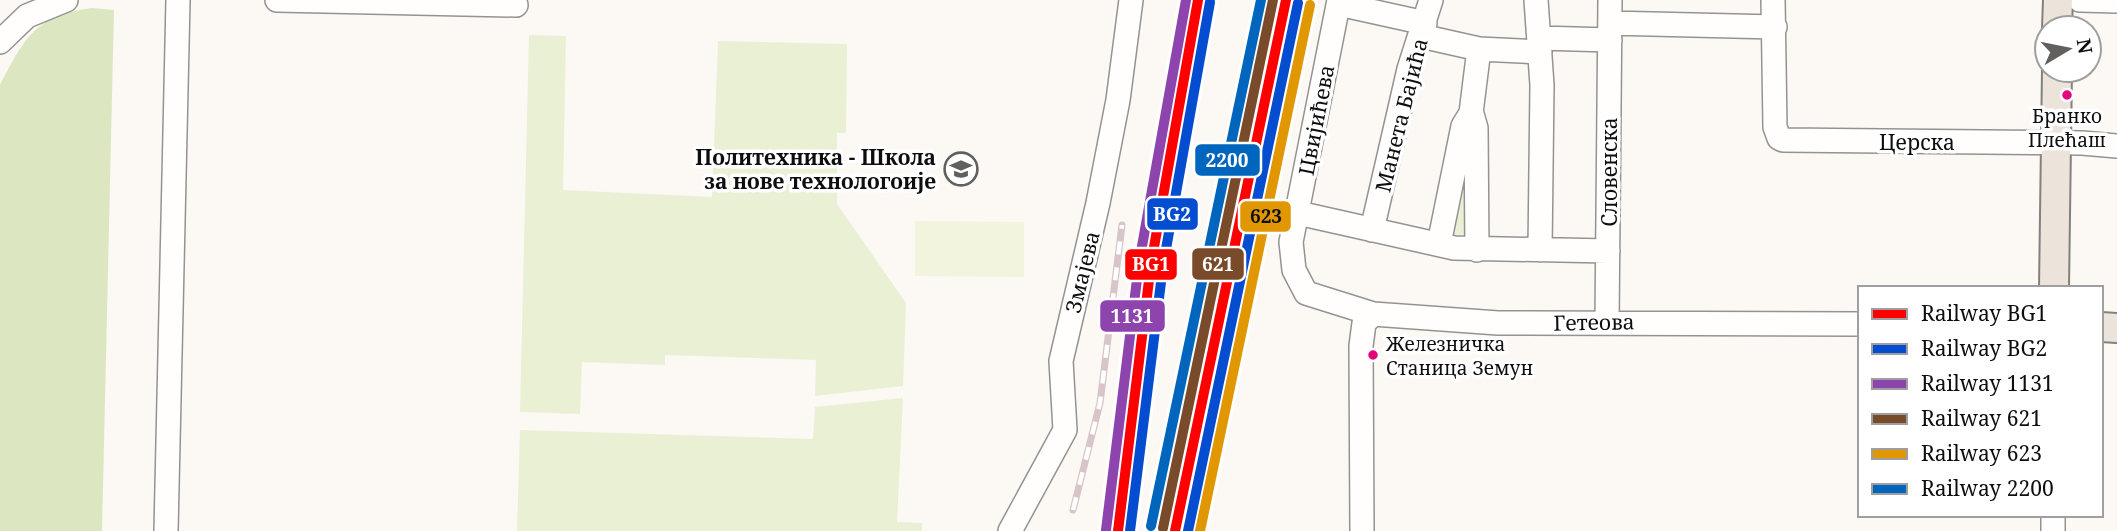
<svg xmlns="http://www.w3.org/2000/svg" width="2117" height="531" font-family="'Noto Serif',serif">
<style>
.green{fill:#eaf0d4}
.forest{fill:#dce7c2}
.pitch{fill:#f2f4de}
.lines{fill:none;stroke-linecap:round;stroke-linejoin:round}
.minor-casing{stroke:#959392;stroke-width:26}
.major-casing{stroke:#82817f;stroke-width:32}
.minor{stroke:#fffefd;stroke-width:23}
.major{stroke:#ece4da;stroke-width:28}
.rail-casing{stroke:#d7c5c9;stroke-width:7}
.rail{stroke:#fff;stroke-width:4.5;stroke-dasharray:13;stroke-linecap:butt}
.rail-1-casing{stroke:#fff;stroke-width:16}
.rail-2-casing{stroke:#fff;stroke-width:16}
.rail-3-casing{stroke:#fff;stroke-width:16}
.rail-4-casing{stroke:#fff;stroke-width:16}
.rail-5-casing{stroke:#fff;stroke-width:16}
.rail-6-casing{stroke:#fff;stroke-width:16}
.rail-1{stroke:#f00;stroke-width:10}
.rail-2{stroke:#044cd0;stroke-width:10}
.rail-3{stroke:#8e44ad;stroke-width:10}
.rail-4{stroke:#7a4b2a;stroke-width:10}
.rail-5{stroke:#e09701;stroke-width:10}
.rail-6{stroke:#0065bd;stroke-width:10}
.bus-dot{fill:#e5007d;stroke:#fff;stroke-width:2.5}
.labels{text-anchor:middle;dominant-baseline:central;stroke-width:7;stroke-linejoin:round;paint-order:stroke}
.bus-label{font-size:19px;fill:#0e0e0e;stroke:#fff}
.street-label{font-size:21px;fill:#0e0e0e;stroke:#fff}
.poi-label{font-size:21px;font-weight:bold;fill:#0e0e0e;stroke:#fff;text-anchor:end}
.line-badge{stroke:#fff;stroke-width:2.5}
.badge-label{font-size:19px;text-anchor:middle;font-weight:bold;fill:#fff}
.pale-badge-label{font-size:19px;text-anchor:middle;font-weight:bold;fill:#111}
</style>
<rect width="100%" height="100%" fill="#fcf8f4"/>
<path class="green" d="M529,35L566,36L563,190L712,197L718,41L847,44L846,133H837V204L906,303L903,386L815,396L816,360L665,355V365L582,362L580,414L520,412Z
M1466,135L1470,234L1451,235Z
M903,398L897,522L922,523V531H517L520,430L813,439L815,407Z"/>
<path class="forest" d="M92,8L114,10L102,531H0V85C25,38 35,15 92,8Z"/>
<path class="pitch" d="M915,221L1024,222V277L915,276Z"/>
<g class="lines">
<defs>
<path id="minor" d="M277,0L516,5
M1339,0L1291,242L1294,270L1306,293L1373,314L1498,323L1860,324
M1536,0L1542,85L1540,250
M1773,0L1775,127L1779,138L1783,140L2082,143L2117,146
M2080,0L2117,1
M1339,4L1425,23
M1610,23L1775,27
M1421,36L1479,49L1540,52
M1539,38L1610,40
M0,42L27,16L66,0
M1472,114L1476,128L1477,250
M1298,213L1454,248L1608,251
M1372,230L1409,69L1431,0
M1439,244L1463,126L1471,113L1479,49
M1607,322L1610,0
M166,531L178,0
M1010,531L1065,430L1061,361L1098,203L1118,100L1131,0
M1362,531L1361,346L1364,323L1373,314
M2053,531V515"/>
<path id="major" d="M2057,28L2058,0
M2054,288L2057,70
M2101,327L2117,328"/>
</defs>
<use href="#minor" class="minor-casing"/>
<use href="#major" class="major-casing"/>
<use href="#minor" class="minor"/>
<use href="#major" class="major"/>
<defs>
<path id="rail" d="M1073,510L1100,403L1122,225
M1188,531L1207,444"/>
</defs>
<use href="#rail" class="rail-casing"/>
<use href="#rail" class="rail"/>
<defs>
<path id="rail-1" d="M1118,531L1151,264L1198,0
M1175,531L1286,0"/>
<path id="rail-2" d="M1130,531L1163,266L1210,2
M1188,531L1298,3"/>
<path id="rail-3" d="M1106,530L1139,263L1186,0"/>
<path id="rail-4" d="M1163,528L1273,0"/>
<path id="rail-5" d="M1200,531L1310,5"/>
<path id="rail-6" d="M1151,526L1261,0"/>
</defs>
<use href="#rail-1" class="rail-1-casing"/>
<use href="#rail-2" class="rail-2-casing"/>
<use href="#rail-3" class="rail-3-casing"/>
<use href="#rail-4" class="rail-4-casing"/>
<use href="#rail-5" class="rail-5-casing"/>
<use href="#rail-6" class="rail-6-casing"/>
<use href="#rail-1" class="rail-1"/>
<use href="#rail-2" class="rail-2"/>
<use href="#rail-3" class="rail-3"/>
<use href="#rail-4" class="rail-4"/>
<use href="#rail-5" class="rail-5"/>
<use href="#rail-6" class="rail-6"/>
</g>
<defs>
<symbol id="school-ring" viewBox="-11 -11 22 22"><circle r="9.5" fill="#fff" stroke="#61605e" stroke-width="1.5"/><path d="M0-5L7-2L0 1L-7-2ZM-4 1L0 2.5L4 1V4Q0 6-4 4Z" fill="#61605e"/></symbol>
</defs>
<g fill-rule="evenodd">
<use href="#school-ring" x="942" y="150" width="38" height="38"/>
</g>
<g class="bus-dot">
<circle cx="2067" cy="95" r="6"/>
<circle cx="1373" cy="355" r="6"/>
</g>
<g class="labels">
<g class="bus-label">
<text x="2067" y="116">Бранко<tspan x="2067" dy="24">Плећаш</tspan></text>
<text x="1386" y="344" text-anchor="start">Железничка<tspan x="1386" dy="24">Станица Земун</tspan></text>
</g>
<g class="street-label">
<text transform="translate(1401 115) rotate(-76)">Манета Бајића</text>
<text transform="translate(1316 120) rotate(-79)">Цвијићева</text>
<text x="1917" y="142">Церска</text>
<text transform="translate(1609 172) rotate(-90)">Словенска</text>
<text transform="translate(1082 272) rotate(-76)">Змајева</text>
<text transform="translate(1594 322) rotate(-1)">Гетеова</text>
</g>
<g class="poi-label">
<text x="936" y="157">Политехника - Школа<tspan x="936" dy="24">за нове технологоије</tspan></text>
</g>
</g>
<g class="line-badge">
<rect x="1194" y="143" width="67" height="34" rx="7" fill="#0065bd"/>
<rect x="1146" y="197" width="53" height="34" rx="7" fill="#044cd0"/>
<rect x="1239" y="200" width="53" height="33" rx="7" fill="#e09701"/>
<rect x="1191" y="247" width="54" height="34" rx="7" fill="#7a4b2a"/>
<rect x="1124" y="248" width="54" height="33" rx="7" fill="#f00"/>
<rect x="1099" y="299" width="67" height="34" rx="7" fill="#8e44ad"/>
</g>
<g class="badge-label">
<text x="1227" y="167">2200</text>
<text x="1172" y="221">BG2</text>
<text x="1218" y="271">621</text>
<text x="1151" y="271">BG1</text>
<text x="1132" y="323">1131</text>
</g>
<g class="pale-badge-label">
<text x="1266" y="223">623</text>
</g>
<rect x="1858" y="286" width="245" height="231" fill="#ffffff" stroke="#9f9f9f" stroke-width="2"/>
<rect x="1872" y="309" width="35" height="10" fill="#ff0000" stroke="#9f9f9f" stroke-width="2"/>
<text x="1921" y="321" font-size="21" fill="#0e0e0e">Railway BG1</text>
<rect x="1872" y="344" width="35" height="10" fill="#044cd0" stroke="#9f9f9f" stroke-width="2"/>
<text x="1921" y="356" font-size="21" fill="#0e0e0e">Railway BG2</text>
<rect x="1872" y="379" width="35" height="10" fill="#8e44ad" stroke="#9f9f9f" stroke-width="2"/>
<text x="1921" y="391" font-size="21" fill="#0e0e0e">Railway 1131</text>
<rect x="1872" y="414" width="35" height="10" fill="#7a4b2a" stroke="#9f9f9f" stroke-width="2"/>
<text x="1921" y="426" font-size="21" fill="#0e0e0e">Railway 621</text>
<rect x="1872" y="449" width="35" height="10" fill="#e09701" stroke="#9f9f9f" stroke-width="2"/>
<text x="1921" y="461" font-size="21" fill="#0e0e0e">Railway 623</text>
<rect x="1872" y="484" width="35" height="10" fill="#0065bd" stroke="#9f9f9f" stroke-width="2"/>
<text x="1921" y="496" font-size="21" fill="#0e0e0e">Railway 2200</text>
<g transform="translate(2068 49) rotate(80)"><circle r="33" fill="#ffffff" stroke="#9f9f9f" stroke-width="2"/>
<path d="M0-5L12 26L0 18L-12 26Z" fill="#61605e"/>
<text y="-10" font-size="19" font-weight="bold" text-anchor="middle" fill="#0e0e0e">N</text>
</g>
</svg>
